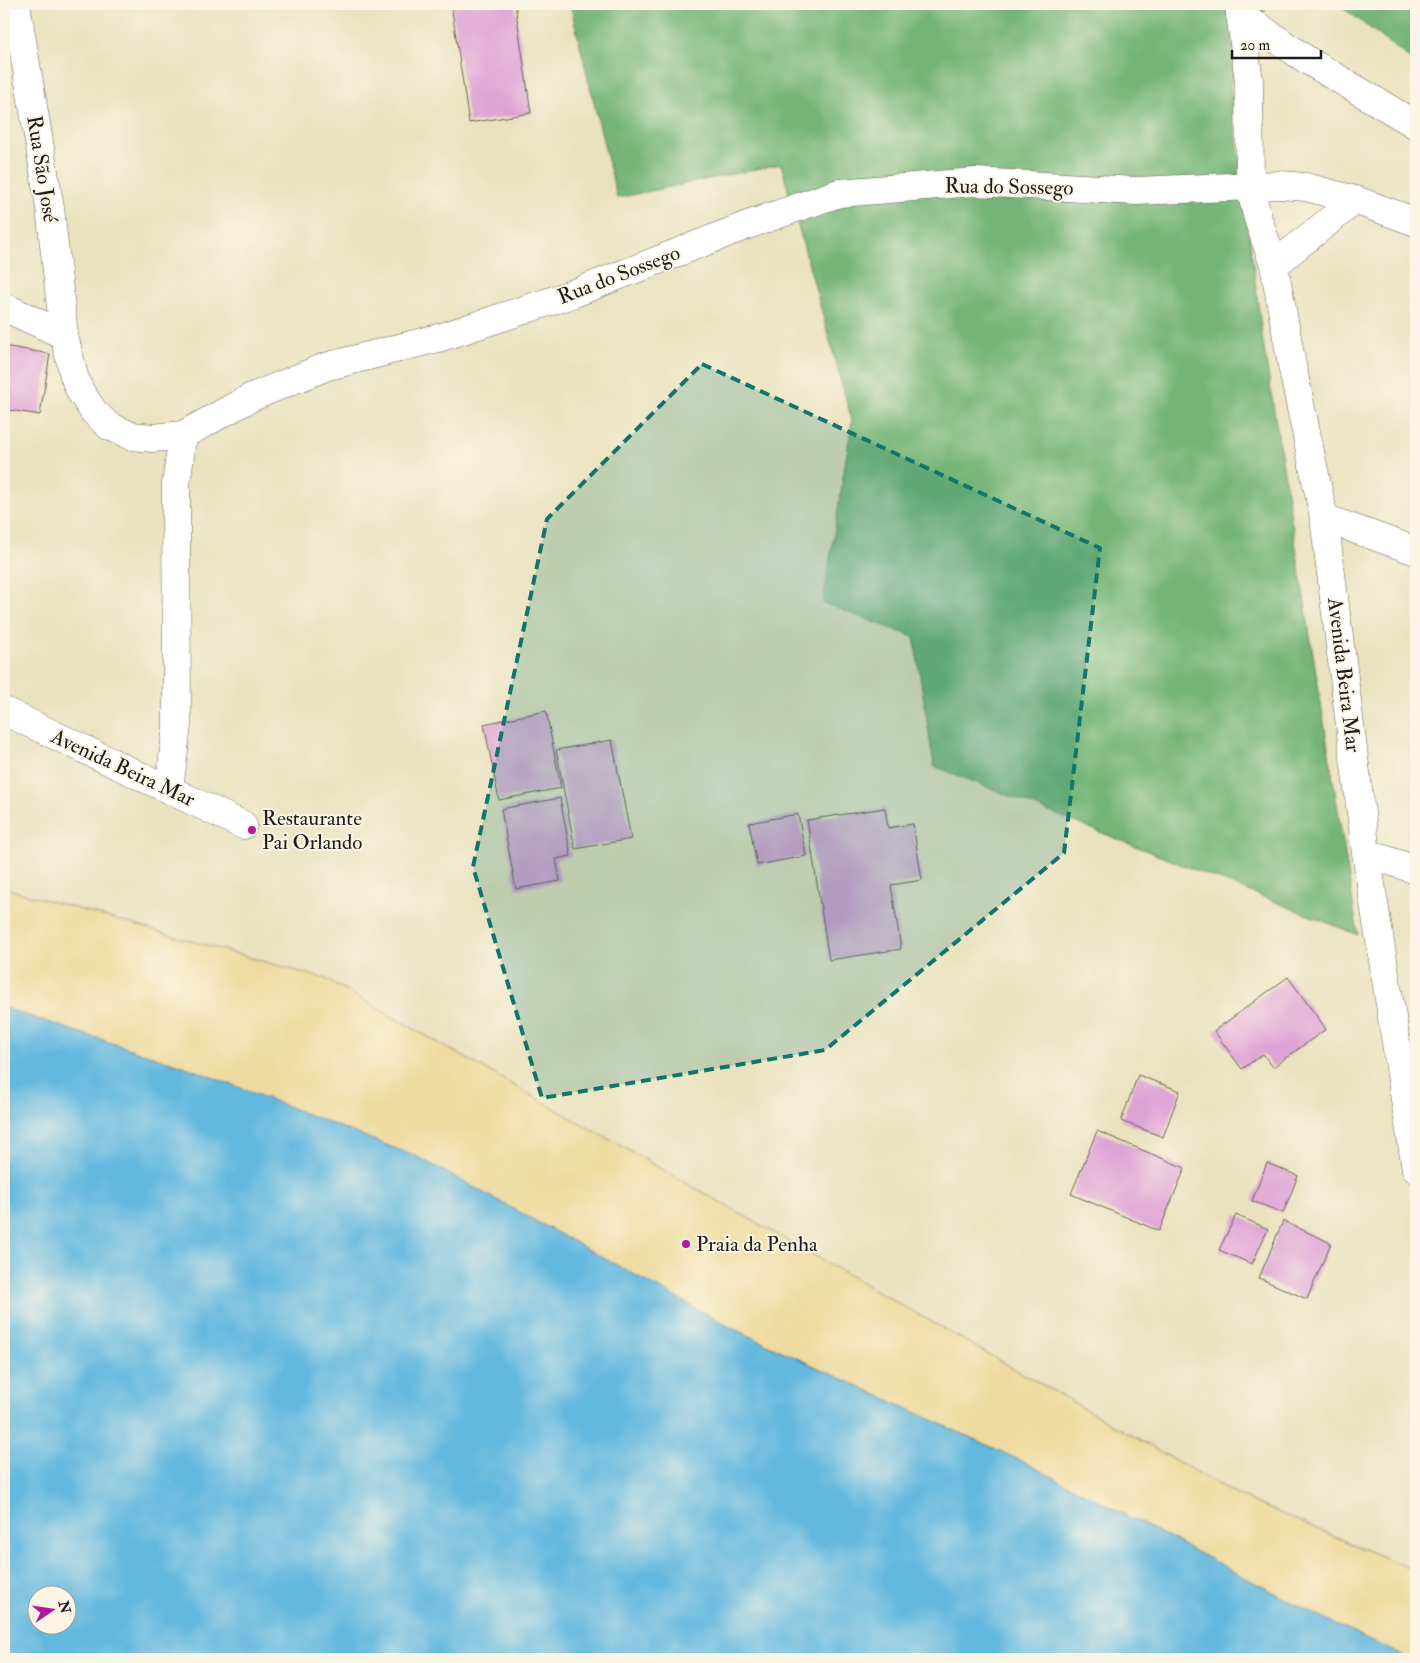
<svg xmlns="http://www.w3.org/2000/svg" width="1420" height="1663" font-family="'IM FELL Double Pica',serif">
<style>
.forest{fill:#74b577;stroke:#48684a}
.sand{fill:#eeda9e;stroke:#857b5d}
.water{fill:#62b8df;stroke:#3f6a7e;fill-rule:evenodd}
.building{fill:#dea3d6}
.lines{fill:none;stroke-linecap:round;stroke-linejoin:round}
.street-casing{stroke:#646155;stroke-width:29}
.secondary-casing{stroke:#646155;stroke-width:29}
.street{stroke:#fff;stroke-width:28}
.secondary{stroke:#fff;stroke-width:28}
.marked{fill:#0f766e;fill-opacity:0.2;stroke:#0f766e;stroke-width:4;stroke-dasharray:10 6;stroke-linejoin:round}
.poi-dot{fill:#b5179e;stroke:#fcf5e5;stroke-width:2}
.labels{text-anchor:middle;dominant-baseline:central;stroke-width:4;stroke-linejoin:round;paint-order:stroke}
.street-label{font-size:21px;fill:#1c1c1c;stroke:#fcf5e5}
.poi-label{font-size:21px;fill:#1c1c1c;stroke:#fcf5e5;text-anchor:start}
</style>
<rect width="100%" height="100%" fill="#fcf5e5"/>
<filter id="ink" filterUnits="userSpaceOnUse"><feTurbulence type="fractalNoise" baseFrequency=".02" numOctaves="2"/><feDisplacementMap in="SourceGraphic" scale="10" xChannelSelector="R" yChannelSelector="G"/><feConvolveMatrix kernelMatrix="1 2 1 2 8 2 1 2 1" color-interpolation-filters="sRGB"/></filter>
<filter id="wash" filterUnits="userSpaceOnUse"><feTurbulence type="fractalNoise" baseFrequency=".0096" numOctaves="4" result="noise"/><feDisplacementMap in="SourceGraphic" scale="20" xChannelSelector="R" yChannelSelector="G"/><feGaussianBlur stdDeviation="1.12" result="paint"/><feColorMatrix in="noise" values="0 0 0 0 0 0 0 0 0 0 0 0 0 0 0 0 0 1.4 0 .05"/><feComposite in="paint" operator="in"/></filter>
<g filter="url(#wash)">
<rect width="100%" height="100%" fill="#eae1be"/>
<path class="forest" d="M570,4H1268L1230,84L1262,335L1358,935L934,766L914,637L823,603L852,421L781,164L617,198Z
M1338,4H1416V63Z"/>
<path class="sand" d="M4,888L326,979L1237,1495L1416,1571V1659H1410L1336,1625L1028,1464L736,1330L189,1068L4,1008Z"/>
<path class="water" d="M4,1008L189,1068L420,1158L736,1330L1028,1464L1336,1625L1410,1659H4ZM38,1596H68V1626H38Z"/>
<g id="blocks">
<path class="building" d="M451,4H515L531,113L469,123Z
M4,346L50,354L40,415L4,409Z
M546,711L561,788L499,800L484,724Z
M612,740L631,839L575,849L556,750Z
M560,798L571,856L556,859L560,881L516,889L501,809Z
M885,808L888,828L913,824L922,880L891,885L901,949L829,960L807,820Z
M798,814L806,856L757,865L749,823Z
M1288,977L1326,1029L1273,1067L1263,1054L1242,1069L1214,1031Z
M1138,1075L1180,1091L1163,1137L1121,1121Z
M1097,1131L1185,1168L1159,1231L1071,1194Z
M1267,1163L1298,1176L1283,1213L1252,1201Z
M1236,1215L1268,1229L1252,1264L1219,1250Z
M1283,1221L1331,1243L1307,1299L1259,1278Z"/>
</g>
</g>
<g filter="url(#ink)">
<use href="#blocks" fill-opacity="0" stroke="#646155" stroke-width="1"/>
<g class="lines">
<defs>
<path id="street" d="M16,4L50,208L64,335L74,376L80,391L94,412L109,426L132,436L153,438L183,435L252,397L325,367L442,337L572,294L745,226L839,193L975,182L1136,191L1280,185L1306,187L1355,200L1416,222
M1240,14L1249,81L1250,187L1258,219L1274,265L1292,365L1324,518L1366,853L1416,1169
M1274,265L1355,200
M4,307L64,335
M1324,518L1416,551
M4,711L243,825
M169,790L177,726L176,484L183,435
M1366,853L1416,870"/>
<path id="secondary" d="M1239,4L1240,14L1307,60L1416,125"/>
</defs>
<use href="#street" class="street-casing"/>
<use href="#secondary" class="secondary-casing"/>
<use href="#street" class="street"/>
<use href="#secondary" class="secondary"/>
</g>
</g>
<path class="marked" d="M702,364L1100,548L1064,853L825,1050L542,1098L473,867L547,519Z"/>
<g class="poi-dot">
<circle cx="252" cy="830" r="5"/>
<circle cx="686" cy="1244" r="5"/>
</g>
<g class="labels">
<g class="street-label">
<text transform="translate(42 169) rotate(81)">Rua São José</text>
<text transform="translate(1009 187) rotate(1)">Rua do Sossego</text>
<text transform="translate(619 275) rotate(-21)">Rua do Sossego</text>
<text transform="translate(1344 675) rotate(83)">Avenida Beira Mar</text>
<text transform="translate(123 768) rotate(25)">Avenida Beira Mar</text>
</g>
<g class="poi-label">
<text x="262" y="818">Restaurante<tspan x="262" dy="24">Pai Orlando</tspan></text>
<text x="696" y="1244">Praia da Penha</text>
</g>
</g>
<rect width="1420" height="1663" fill="none" stroke="#fcf5e5" stroke-width="20"/>
<g transform="translate(52 1610) rotate(77)"><circle r="24" fill="#fcf5e5" stroke="#a29e95"/>
<path d="M0-4L9 19L0 12L-9 19Z" fill="#b5179e"/>
<text y="-8" font-size="14" font-weight="bold" text-anchor="middle" fill="#1c1c1c">N</text>
</g>
<path d="M1232 50v8h89v-8" fill="none" stroke="#1c1c1c" stroke-width="2.5"/>
<text x="1240" y="50" font-size="15" fill="#1c1c1c" stroke="#fcf5e5" stroke-width="4" paint-order="stroke">20 m</text>
</svg>
